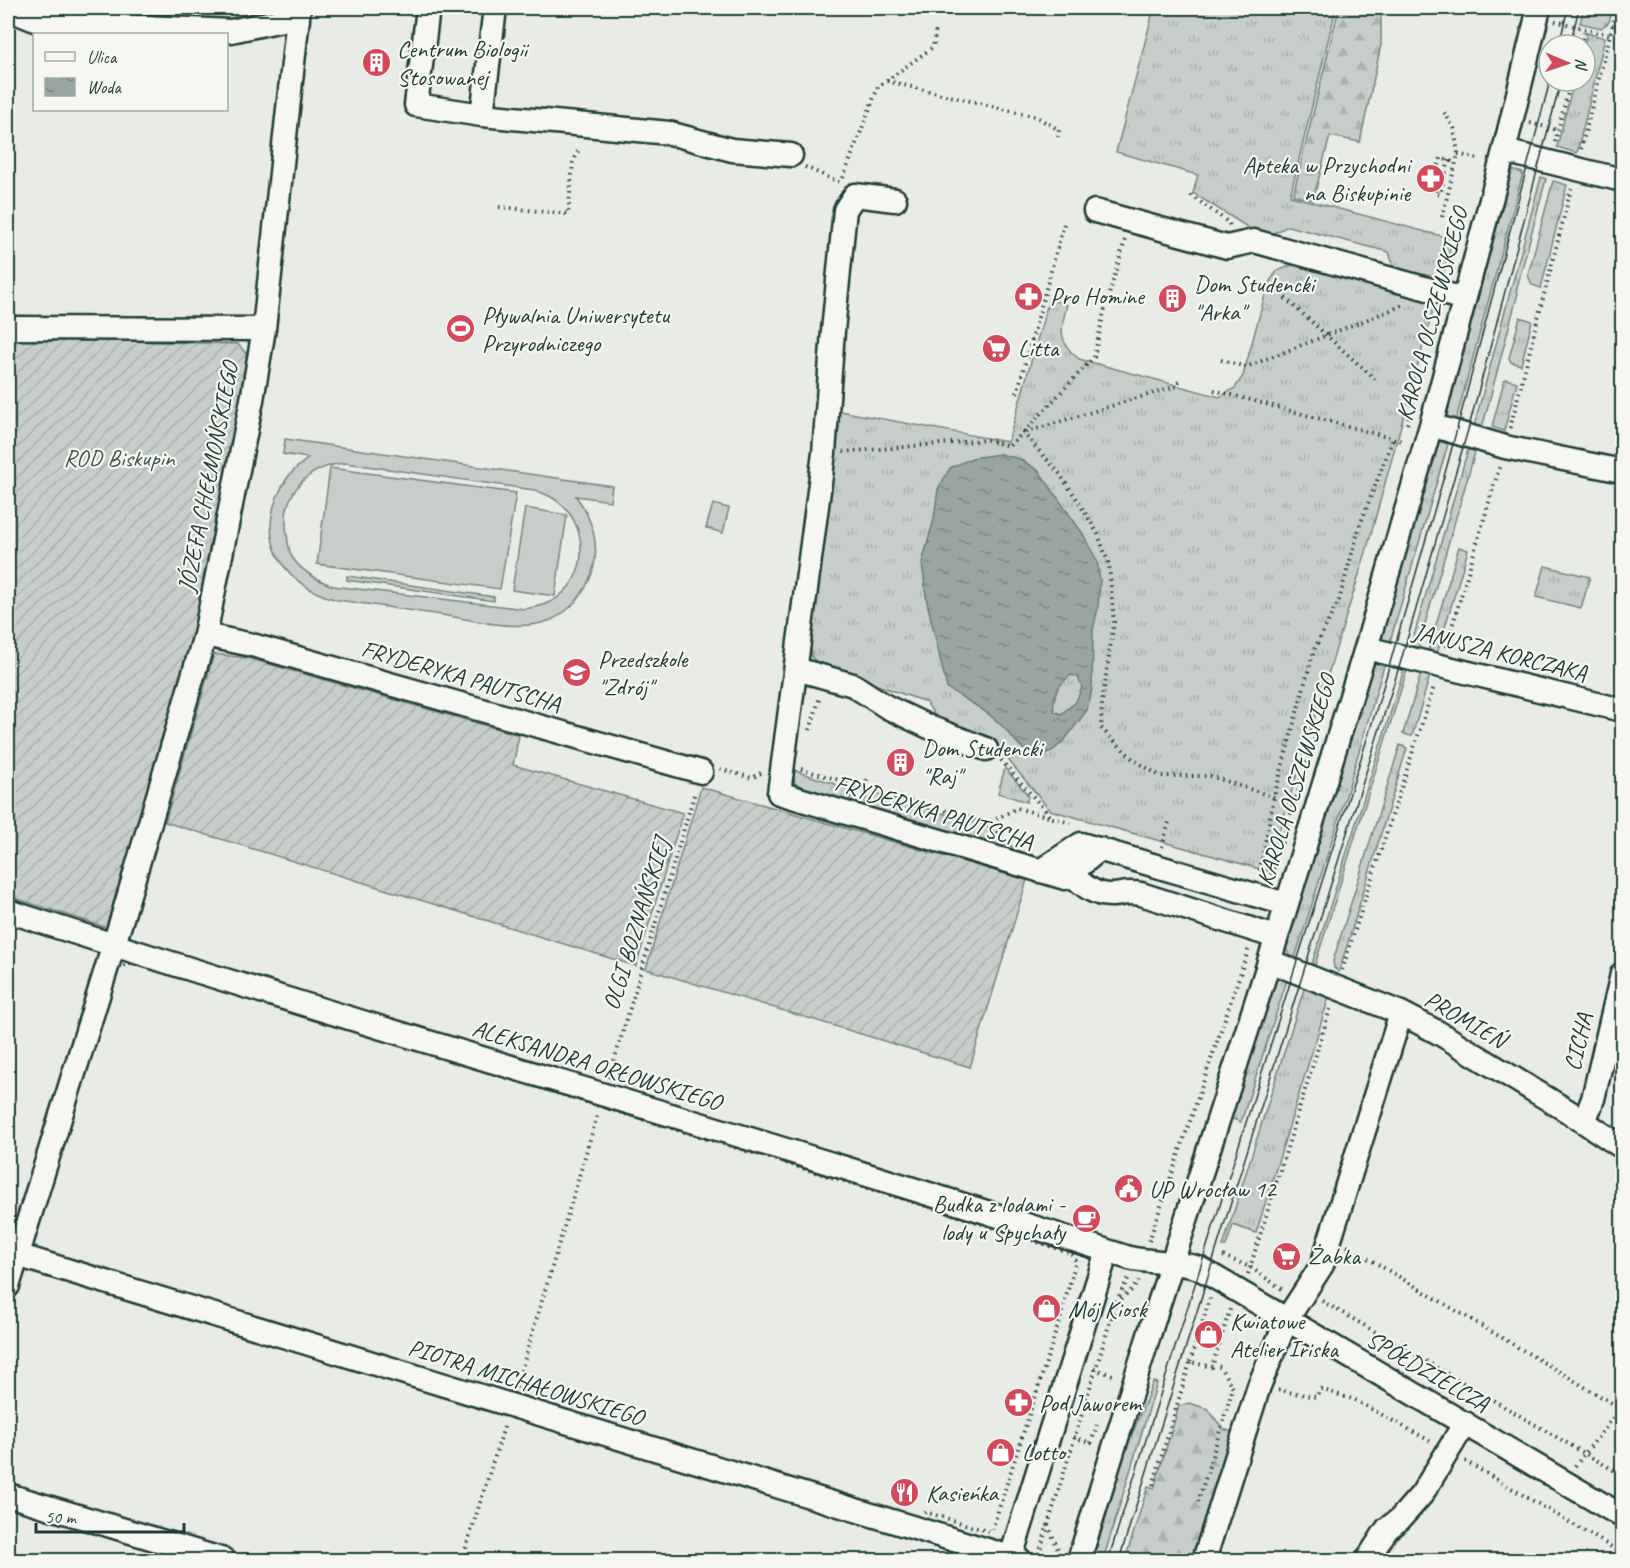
<svg xmlns="http://www.w3.org/2000/svg" width="1630" height="1568" font-family="Caveat,sans-serif">
<style>
.grass{fill:url(#grass-tufts);stroke:#73867e;stroke-width:1.5}
.forest{fill:url(#forest-firs);stroke:#73867e;stroke-width:1.5}
.garden{fill:url(#garden-furrows);stroke:#73867e;stroke-width:1.5}
.pitch{fill:#c7cec9;stroke:#73867e;stroke-width:1.5;fill-rule:evenodd}
.water{fill:url(#water-ripples);stroke:#687c75;stroke-width:1.5;fill-rule:evenodd}
.lines{fill:none;stroke-linecap:round;stroke-linejoin:round}
.minor-casing{stroke:#1f3d34;stroke-width:27}
.path{stroke:#1f3d34;stroke-width:4;stroke-dasharray:1.5 4.5;stroke-linecap:butt}
.minor{stroke:#f6f6f2;stroke-width:22}
.tram{stroke:#1f3d34;stroke-width:1.5}
.labels{text-anchor:middle;dominant-baseline:central;stroke-width:4.5;stroke-linejoin:round;paint-order:stroke}
.poi-label{font-size:24px;fill:#1f3d34;stroke:#f6f6f2;text-anchor:start}
.street-label{font-size:24px;fill:#1f3d34;stroke:#f6f6f2}
.park-label{font-size:24px;fill:#415a52;stroke:#f6f6f2}
</style>
<defs>
<pattern id="grass-tufts" width="24" height="20" patternUnits="userSpaceOnUse" patternTransform="scale(1.5)"><rect width="24" height="20" fill="#c7cec9"/><path d="M3 7l-1-3M5 7V3M7 7l1-3M15 17l-1-3M17 17v-4M19 17l1-3" fill="none" stroke="#aab2ad"/></pattern>
<pattern id="forest-firs" width="22" height="20" patternUnits="userSpaceOnUse" patternTransform="scale(1.5)"><rect width="22" height="20" fill="#c7cec9"/><path d="M5 1l3.5 6h-7zM16 11l3.5 6h-7z" fill="#aab2ad"/></pattern>
<pattern id="garden-furrows" width="10" height="10" patternUnits="userSpaceOnUse" patternTransform="scale(1.5)"><rect width="10" height="10" fill="#c7cec9"/><path d="M-1 1l2-2M0 10L10 0M9 11l2-2" fill="none" stroke="#aab2ad"/></pattern>
<pattern id="water-ripples" width="26" height="14" patternUnits="userSpaceOnUse" patternTransform="scale(1.5)"><rect width="26" height="14" fill="#99a6a0"/><path d="M2 4q2-2 4 0t4 0M15 11q2-2 4 0t4 0" fill="none" stroke="#7c8883"/></pattern>
</defs>
<rect width="100%" height="100%" fill="#e9ebe7"/>
<filter id="ink" filterUnits="userSpaceOnUse"><feTurbulence type="fractalNoise" baseFrequency=".0167" numOctaves="2"/><feDisplacementMap in="SourceGraphic" scale="12" xChannelSelector="R" yChannelSelector="G"/><feConvolveMatrix kernelMatrix="1 2 1 2 8 2 1 2 1" color-interpolation-filters="sRGB"/></filter>
<g filter="url(#ink)">
<path class="grass" d="M1154,8H1336L1290,196L1453,239L1441,281L1394,268L1389,252L1288,226L1270,235L1252,230L1193,193L1198,175L1116,152Z
M1584,8H1613L1609,22L1601,28L1580,23Z
M1587,33L1605,38L1577,153L1557,147L1574,81H1585L1584,45Z
M1512,170L1523,173L1455,424L1445,421Z
M1541,177L1546,179L1516,291L1518,293L1481,432L1473,430Z
M1553,181L1567,185L1541,288L1532,285L1528,275Z
M1299,262L1436,299L1366,552L1267,871L1050,810L989,737L936,717L926,702L819,665L812,657L810,637L837,419L840,411L1008,442L1049,299L1067,305C1060,329 1058,343 1079,359L1220,397L1235,388L1243,376L1268,284L1277,271Z
M1520,317L1532,321L1521,365L1511,362L1509,358Z
M1506,379L1517,382L1504,431L1492,427L1504,381Z
M1438,441L1448,444L1389,645L1380,641Z
M1469,446L1476,449L1417,651L1410,649Z
M1459,547L1468,550L1436,657L1427,655Z
M1545,566L1590,577L1581,608L1536,597Z
M1374,659L1385,662L1345,799L1294,961L1289,956L1285,945Z
M1405,666L1408,667L1314,968L1311,967Z
M1422,670L1431,672L1412,736L1403,734Z
M1400,745L1407,748L1339,972L1334,968L1333,961Z
M1005,768L1028,795L1027,802L998,793Z
M793,770L853,790L848,807L800,790L795,783Z
M868,791L988,827L1025,857L863,809Z
M1283,976L1288,977L1241,1122L1230,1118L1275,980Z
M1305,986L1330,994L1256,1233L1233,1225L1226,1246H1223Z
M1153,1382L1157,1383L1103,1560H1093L1126,1450Z"/>
<path class="forest" d="M1339,8H1381V45L1360,142L1330,136L1313,200L1293,195Z
M1189,1403L1208,1409L1223,1429L1236,1433L1197,1560H1125L1148,1486L1154,1488L1179,1406Z"/>
<path class="garden" d="M8,338L238,344L248,356L203,610L108,928L8,896Z
M214,654L247,658L519,735L513,765L683,813L636,966L165,822Z
M701,787L1027,880L970,1067L646,969Z"/>
<path class="pitch" d="M285,439L612,486L610,501L576,496C592,518 601,546 592,573C585,593 571,611 551,620C518,633 476,620 442,615C408,610 373,605 338,600C278,585 251,531 288,477C293,470 302,464 308,458L283,454ZM346,463L534,490C540,492 546,494 551,497C590,519 592,579 552,601C544,606 534,607 525,609L333,586C317,580 301,571 292,557C288,550 288,541 287,534C280,494 307,466 346,463Z
M330,468L516,493L500,589L317,564Z
M713,504L729,508L723,533L706,528Z
M525,508L567,515L555,596L512,590Z
M347,576L494,597V601L347,580Z"/>
<path class="water" d="M1000,454L1020,459L1039,471L1083,534L1097,561L1100,580L1098,608L1093,630L1092,689L1087,710L1064,741L1052,751L1038,756C1017,749 1016,739 1002,726C987,710 965,700 947,688L927,602L922,563L934,519L938,489L950,468L972,458ZM1071,675L1078,677L1082,687L1076,702L1061,714L1054,711C1052,695 1058,685 1071,675Z"/>
<g class="lines">
<defs>
<path id="minor" d="M428,8L416,105L482,115
M495,8L482,115L669,133L732,150L791,155
M8,9L40,22L231,31L287,19L298,20
M1504,151L1622,180
M895,200L855,195L845,210L833,331L824,453L779,793L1065,878L1100,849
M1095,211L1227,247L1254,241L1464,299
M8,328L264,329
M1431,425L1505,447L1622,471
M205,635L252,645L701,772
M1366,648L1622,710
M796,669L853,685L887,707L929,727L986,749
M1040,871L1081,844L1286,904
M1071,873C1082,885 1095,896 1113,895C1125,894 1127,891 1141,894L1276,937
M8,911C379,1032 757,1136 1129,1258C1152,1263 1177,1261 1199,1268L1622,1516
M1269,961L1401,1013L1439,1033L1566,1110L1622,1147
M1584,1122L1593,1099L1622,974
M17,1255L1020,1560
M8,1286L123,915L205,635L252,400L264,329L299,8
M8,1495L224,1560
M1010,1560L1107,1251
M1079,1560L1154,1319L1264,978L1366,648L1431,425L1504,151L1539,8
M1204,1560L1259,1386L1287,1319L1322,1265L1401,1013
M1367,1560L1387,1529L1400,1519L1422,1494L1465,1423"/>
</defs>
<use href="#minor" class="minor-casing"/>
<path class="path" d="M1555,21L1610,35
M1612,25L1622,27
M1581,45L1585,29
M887,81L1037,117L1059,130L1058,137
M1530,123L1558,130
M1555,142L1571,81
M1581,149L1617,8
M1458,154L1478,159
M1449,160L1440,194L1435,193L1441,173L1437,172L1441,158C1446,160 1451,161 1456,163
M805,167L839,182
M843,178L878,87L933,47L936,27
M1191,195L1229,223L1230,227
M499,207L568,214L573,163L579,149
M1442,217L1458,154L1454,128L1444,112
M1125,240L1104,312L1094,357L1023,433L1177,386L1179,381
M1285,298L1375,379
M1221,360L1246,367L1406,304
M1214,390L1402,441
M1017,393L1064,224
M1407,424L1412,405
M1510,428L1571,189
M843,452L987,440L1009,446L1023,433L1059,473L1076,498L1098,534L1109,565L1114,622L1102,703L1101,728L1134,760L1160,776H1210L1274,797
M1446,647L1500,465
M810,730L820,697
M1001,760L1051,817
M720,769L752,778L761,773
M801,769L988,823L1017,808L1074,824
M862,798L867,779
M988,823L1005,838
M1162,847L1170,818
M1280,849L1314,739
M1261,875L1259,874L1274,797L1314,650L1339,600L1360,525L1393,439
M1269,880L1276,862
M1617,956L1622,932
M132,963L965,1218L1071,1253L1076,1261L1060,1319L992,1530L990,1532L926,1512L918,1521L38,1250L33,1243L37,1219L112,975L118,968Z
M1342,970L1434,686
M609,1078L695,792
M1149,1241L1249,948
M1347,1246L1622,1409
M1223,1256L1250,1267L1282,1289
M1248,1274L1331,1006
M1322,1301L1622,1475
M1116,1302L1133,1289L1139,1280
M8,1315L10,1305
M1190,1362L1210,1298
M1094,1369L1113,1375
M516,1388L598,1113
M1278,1390L1316,1397L1321,1389L1355,1400L1430,1441
M1074,1437L1091,1443L1097,1425
M1465,1461L1622,1553
M1575,1466L1621,1408
M1153,1485L1190,1362L1212,1367L1230,1309
M1198,1502L1233,1388L1220,1367L1216,1366
M1048,1525L1060,1554
M1039,1554L1107,1332L1116,1302L1128,1279
M243,1556L257,1560
M462,1560L505,1424"/>
<use href="#minor" class="minor"/>
<path class="tram" d="M1559,45L1568,8
M1570,45L1579,8
M1108,1560L1379,701L1447,466L1550,81
M1119,1560L1400,664L1470,423L1561,81"/>
</g>
</g>
<defs>
<symbol id="building-disc" viewBox="-11 -11 22 22"><circle r="9.5" fill="#d1495b" stroke="#f6f6f2"/><path d="M-4-6H4V6H1V3H-1V6H-4ZM-2.5-4.3h1.7v1.8h-1.7ZM.8-4.3h1.7v1.8H.8ZM-2.5-1h1.7V.8h-1.7ZM.8-1h1.7V.8H.8Z" fill="#fff"/></symbol>
<symbol id="pharmacy-disc" viewBox="-11 -11 22 22"><circle r="9.5" fill="#d1495b" stroke="#f6f6f2"/><path d="M-2-6h4v4h4v4h-4v4h-4v-4h-4v-4h4Z" fill="#fff"/></symbol>
<symbol id="stadium-disc" viewBox="-11 -11 22 22"><circle r="9.5" fill="#d1495b" stroke="#f6f6f2"/><path d="M0-5a6.5 5 0 1 0 0 10a6.5 5 0 1 0 0-10ZM-3.5-1.8h7v3.6h-7Z" fill="#fff"/></symbol>
<symbol id="supermarket-disc" viewBox="-11 -11 22 22"><circle r="9.5" fill="#d1495b" stroke="#f6f6f2"/><path d="M-6-5.5h2.5l.6 2H6L4.5 2H-2.5L-4.4-4H-6ZM-1.5 3.2a1.3 1.3 0 1 0 .1 0ZM3 3.2a1.3 1.3 0 1 0 .1 0Z" fill="#fff"/></symbol>
<symbol id="school-disc" viewBox="-11 -11 22 22"><circle r="9.5" fill="#d1495b" stroke="#f6f6f2"/><path d="M0-5L7-2L0 1L-7-2ZM-4 1L0 2.5L4 1V4Q0 6-4 4Z" fill="#fff"/></symbol>
<symbol id="civic-disc" viewBox="-11 -11 22 22"><circle r="9.5" fill="#d1495b" stroke="#f6f6f2"/><path d="M-.6-6.5H3V-4.5H.6V-3L4-1V1h2V6H-6V1h2V-1L-.6-3ZM-1.2 2.5V6h2.4V2.5Z" fill="#fff"/></symbol>
<symbol id="cafe-disc" viewBox="-11 -11 22 22"><circle r="9.5" fill="#d1495b" stroke="#f6f6f2"/><path d="M-5.5-4.5H6V0H3Q3 3.5 0 3.5H-2.5Q-5.5 3.5-5.5 0ZM3-3.2v2h1.7v-2ZM-6 4.5H4V6H-6Z" fill="#fff"/></symbol>
<symbol id="shop-disc" viewBox="-11 -11 22 22"><circle r="9.5" fill="#d1495b" stroke="#f6f6f2"/><path d="M-5-2.5h2.3a2.7 3.5 0 0 1 5.4 0H5L5.5 6h-11ZM-1.5-2.5h3a1.5 2.3 0 0 0-3 0Z" fill="#fff"/></symbol>
<symbol id="restaurant-disc" viewBox="-11 -11 22 22"><circle r="9.5" fill="#d1495b" stroke="#f6f6f2"/><path d="M-5-6h1v4h1v-4h1v4h1v-4h1v5L-1.5 .5V6h-2V.5L-5-1ZM5-6V6H3V1.5H1.5Q1.5-4 5-6Z" fill="#fff"/></symbol>
</defs>
<g fill-rule="evenodd">
<use href="#building-disc" x="360" y="46" width="33" height="33"/>
<use href="#pharmacy-disc" x="1414" y="162" width="33" height="33"/>
<use href="#pharmacy-disc" x="1012" y="280" width="33" height="33"/>
<use href="#building-disc" x="1156" y="282" width="33" height="33"/>
<use href="#stadium-disc" x="444" y="312" width="33" height="33"/>
<use href="#supermarket-disc" x="980" y="332" width="33" height="33"/>
<use href="#school-disc" x="560" y="656" width="33" height="33"/>
<use href="#building-disc" x="884" y="746" width="33" height="33"/>
<use href="#civic-disc" x="1112" y="1172" width="33" height="33"/>
<use href="#cafe-disc" x="1070" y="1202" width="33" height="33"/>
<use href="#supermarket-disc" x="1270" y="1240" width="33" height="33"/>
<use href="#shop-disc" x="1030" y="1292" width="33" height="33"/>
<use href="#shop-disc" x="1192" y="1318" width="33" height="33"/>
<use href="#pharmacy-disc" x="1002" y="1386" width="33" height="33"/>
<use href="#shop-disc" x="984" y="1436" width="33" height="33"/>
<use href="#restaurant-disc" x="888" y="1476" width="33" height="33"/>
</g>
<g class="labels">
<g class="poi-label">
<text x="397" y="49">Centrum Biologii<tspan x="397" dy="28">Stosowanej</tspan></text>
<text x="1410" y="165" text-anchor="end">Apteka w Przychodni<tspan x="1410" dy="28">na Biskupinie</tspan></text>
<text x="1194" y="284">Dom Studencki<tspan x="1194" dy="28">"Arka"</tspan></text>
<text x="1050" y="296">Pro Homine</text>
<text x="482" y="315">Pływalnia Uniwersytetu<tspan x="482" dy="28">Przyrodniczego</tspan></text>
<text x="1018" y="348">Litta</text>
<text x="598" y="659">Przedszkole<tspan x="598" dy="28">"Zdrój"</tspan></text>
<text x="922" y="748">Dom Studencki<tspan x="922" dy="28">"Raj"</tspan></text>
<text x="1149" y="1189">UP Wrocław 12</text>
<text x="1065" y="1204" text-anchor="end">Budka z lodami -<tspan x="1065" dy="28">lody u Spychały</tspan></text>
<text x="1308" y="1256">Żabka</text>
<text x="1068" y="1309">Mój Kiosk</text>
<text x="1230" y="1321">Kwiatowe<tspan x="1230" dy="28">Atelier Iriska</tspan></text>
<text x="1039" y="1403">Pod Jaworem</text>
<text x="1022" y="1452">Lotto</text>
<text x="926" y="1493">Kasieńka</text>
</g>
<g class="street-label">
<text transform="translate(1432 314) rotate(-75)">KAROLA OLSZEWSKIEGO</text>
<text transform="translate(208 477) rotate(-79)">JÓZEFA CHEŁMOŃSKIEGO</text>
<text transform="translate(1500 652) rotate(14)">JANUSZA KORCZAKA</text>
<text transform="translate(461 676) rotate(16)">FRYDERYKA PAUTSCHA</text>
<text transform="translate(1296 780) rotate(-73)">KAROLA OLSZEWSKIEGO</text>
<text transform="translate(934 812) rotate(17)">FRYDERYKA PAUTSCHA</text>
<text transform="translate(636 924) rotate(-73)">OLGI BOZNAŃSKIEJ</text>
<text transform="translate(1465 1019) rotate(30)">PROMIEŃ</text>
<text transform="translate(1578 1042) rotate(-77)">CICHA</text>
<text transform="translate(597 1065) rotate(17)">ALEKSANDRA ORŁOWSKIEGO</text>
<text transform="translate(1428 1371) rotate(30)">SPÓŁDZIELCZA</text>
<text transform="translate(526 1382) rotate(17)">PIOTRA MICHAŁOWSKIEGO</text>
</g>
<g class="park-label">
<text x="119" y="458">ROD Biskupin</text>
</g>
</g>
<rect width="1630" height="1568" fill="none" stroke="#f6f6f2" stroke-width="30"/>
<rect x="15" y="15" width="1600" height="1538" fill="none" stroke="#1f3d34" stroke-width="2" filter="url(#ink)"/>
<rect x="33" y="33" width="195" height="78" fill="#f6f6f2" stroke="#a0aca6" stroke-width="1.5"/>
<rect x="45" y="52" width="30" height="9" fill="#f6f6f2" stroke="#a0aca6" stroke-width="1.5"/>
<text x="87" y="63" font-size="18" fill="#1f3d34">Ulica</text>
<rect x="45" y="78" width="30" height="18" fill="url(#water-ripples)" stroke="#a0aca6" stroke-width="1.5"/>
<text x="87" y="93" font-size="18" fill="#1f3d34">Woda</text>
<g transform="translate(1567 63) rotate(92)"><circle r="28" fill="#f6f6f2" stroke="#a0aca6" stroke-width="1.5"/>
<path d="M0-4.5L10 22L0 15L-10 22Z" fill="#d1495b"/>
<text y="-9" font-size="16" font-weight="bold" text-anchor="middle" fill="#1f3d34">N</text>
</g>
<path d="M36 1523v9h148v-9" fill="none" stroke="#1f3d34" stroke-width="3"/>
<text x="45" y="1523" font-size="18" fill="#1f3d34" stroke="#f6f6f2" stroke-width="4.5" paint-order="stroke">50 m</text>
</svg>
